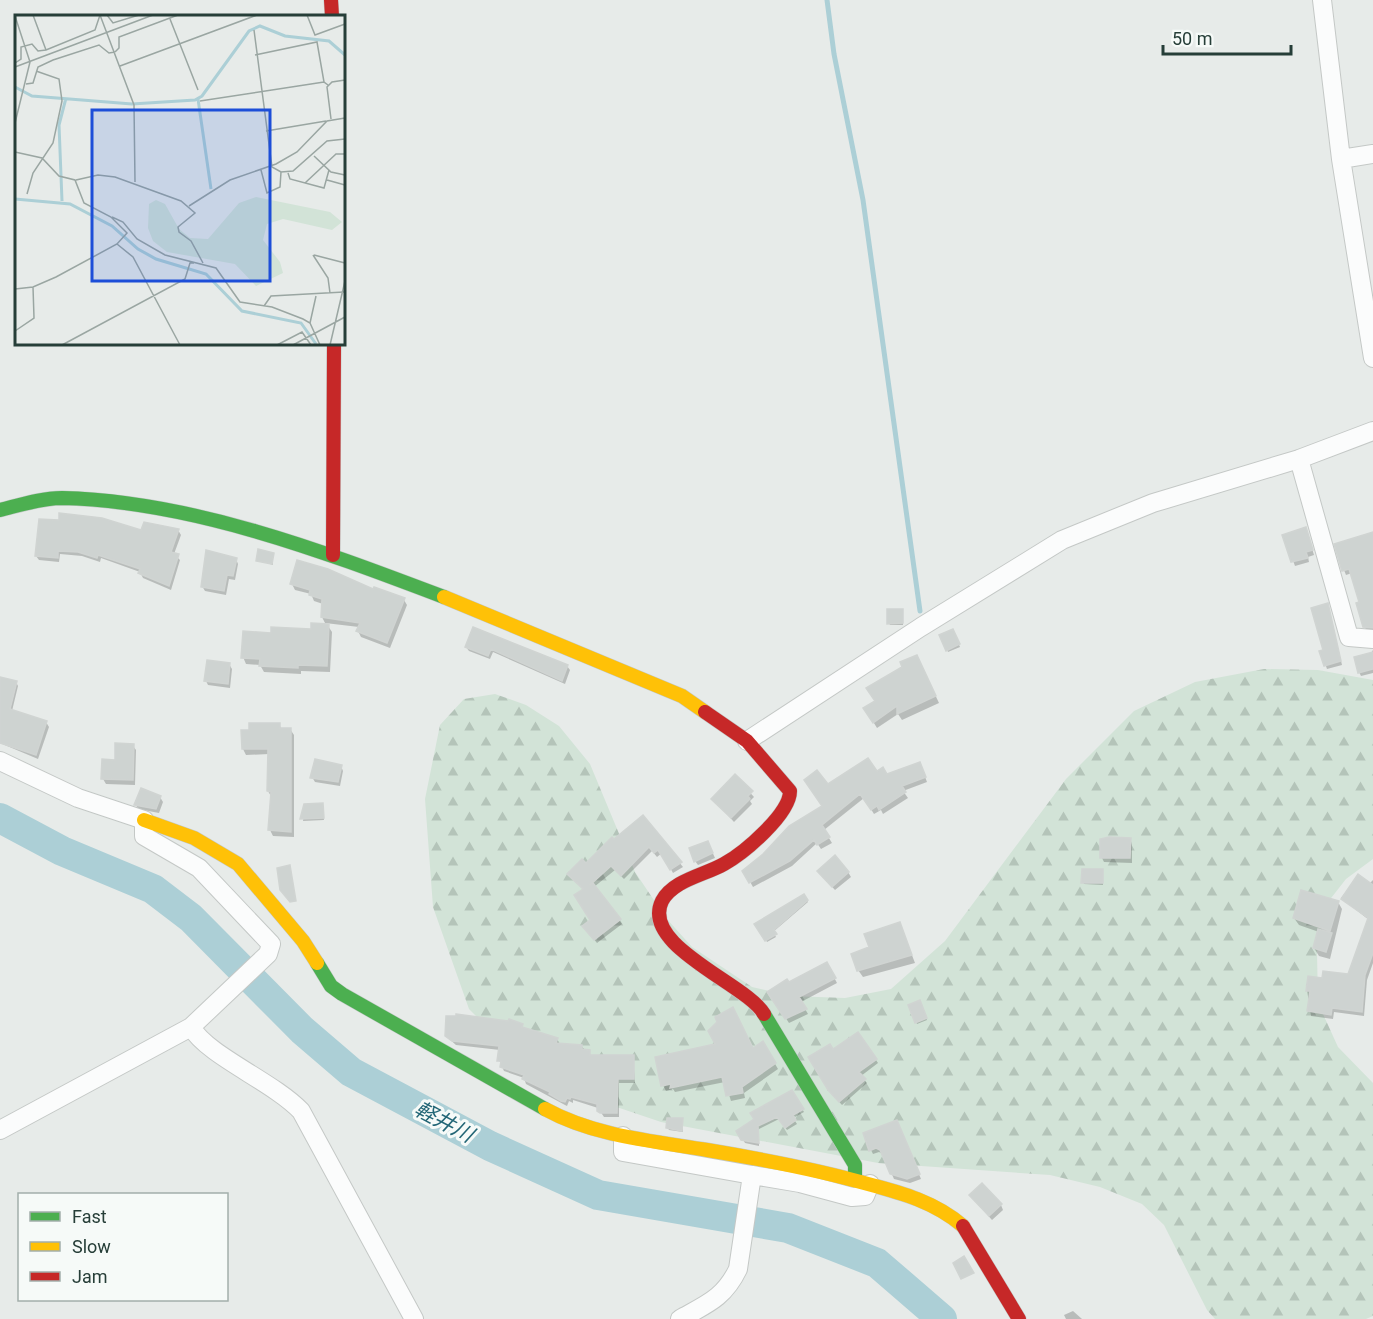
<svg xmlns="http://www.w3.org/2000/svg" width="1373" height="1319" font-family="Roboto,'Noto Sans JP',sans-serif">
<style>
.forest{fill:url(#forest-firs)}
.shadow{fill:#0003}
.lines{fill:none;stroke-linecap:round;stroke-linejoin:round}
.stream{stroke:#accfd6;stroke-width:5}
.river{stroke:#accfd6;stroke-width:30}
.building{fill:#ced3d1;stroke:#d0d4d2;stroke-width:1.5}
.street-casing{stroke:#c4c8c6;stroke-width:20}
.fast-casing{stroke:#c3c9c7;stroke-width:15}
.slow-casing{stroke:#c3c9c7;stroke-width:15}
.jam-casing{stroke:#c3c9c7;stroke-width:15}
.street{stroke:#fbfcfc;stroke-width:18}
.fast{stroke:#4caf50;stroke-width:14}
.slow{stroke:#ffc107;stroke-width:14}
.jam{stroke:#c62828;stroke-width:14}
.labels{text-anchor:middle;dominant-baseline:central;stroke-width:6;stroke-linejoin:round;paint-order:stroke}
.water-label{font-size:21px;font-style:italic;fill:#236676;stroke:#f6faf8}
.inset-river{fill:none;stroke:#accfd6;stroke-width:3}
.inset-road{fill:none;stroke:#9aa6a2;stroke-width:1.5}
.view{fill:#1d4ed8;fill-opacity:0.15;stroke:#1d4ed8;stroke-width:3}
.inset-edge{fill:none;stroke:#263e38;stroke-width:3}
</style>
<defs>
<pattern id="forest-firs" width="22" height="20" patternUnits="userSpaceOnUse" patternTransform="scale(1.5)"><rect width="22" height="20" fill="#d2e3d7"/><path d="M5 1l3.5 6h-7zM16 11l3.5 6h-7z" fill="#b4c4b9"/></pattern>
</defs>
<rect width="100%" height="100%" fill="#e7ebe9"/>
<path class="forest" d="M1264,669L1318,670L1373,680V859L1346,879L1328,902L1317,952L1318,1003L1338,1047L1373,1083V1316L1366,1319H1215L1207,1310L1164,1225L1142,1204L1100,1187L1050,1175L878,1163L661,1122L578,1094L522,1062L469,1009L433,907L425,799L440,725L464,699L495,694L526,705L559,726L590,764L635,872L666,918L692,947L752,987L791,996L845,998L891,989L945,941L1066,779L1134,711L1195,682Z"/>
<path class="shadow" d="M40,520L142,532L178,530L181,535L174,554L180,560L171,590L143,578L140,572L101,558L100,562L82,556L60,554L59,562L39,560L36,556Z
M1306,529L1314,555L1308,557L1309,562L1295,566L1284,536Z
M1373,532V632L1367,631L1364,626L1361,603L1352,573L1346,575L1344,570Z
M273,554V565L258,560Z
M236,559L238,564L235,580L229,579L226,595L205,591L202,586Z
M292,584L374,591L404,600L407,605L390,648L361,637L358,631L359,627L325,623L322,617L323,604L314,601L311,594L295,590Z
M1329,608L1342,665L1327,669L1321,652L1325,651Z
M903,612V625H890L889,623Z
M328,626L332,632L330,672L301,671V674L264,672L260,665L246,664L243,657L272,634L313,631Z
M474,629L567,666L570,670L565,684L493,652L490,659L469,651L466,647Z
M953,631L960,647L948,652L941,636Z
M1373,650V673L1361,676L1359,672Z
M920,663L939,703L902,720L898,714L877,728L869,715L877,701Z
M229,664L232,669L230,688L208,685L206,681Z
M0,678L16,682L18,686L12,711L46,722L49,727L38,759L0,743Z
M279,725L282,729H290L294,735V837L273,836L270,830L272,798L268,791L269,754L246,755L243,749Z
M133,746L136,750L135,785L106,784L103,779Z
M341,766L343,771L340,786L315,782L312,777Z
M922,769L927,782L903,791L908,798L883,814L881,810L874,814L864,798L824,830L832,843L821,849L817,843L792,866L753,887L744,871L824,807L828,786L877,773L886,776Z
M735,776L754,797L750,801L752,804L734,822L713,799Z
M160,797L163,802L159,813L138,809L136,805Z
M322,805L324,820L303,821L305,806Z
M643,817L683,867L673,873L662,853L657,857L652,851L624,879L615,870L594,887L622,924L597,943L587,931L593,928L584,890L572,878Z
M1130,839L1132,844V863L1104,862L1102,858Z
M710,847L715,858L698,865L695,861Z
M1102,871L1103,885L1084,884L1083,882Z
M848,872L851,877L835,890L822,876Z
M1358,876L1369,884L1373,880V963L1367,980L1364,1016L1334,1012L1333,1019L1311,1016L1307,990L1323,979L1349,976L1369,920L1341,898Z
M804,896L808,902L773,932L776,937L767,942L756,924Z
M1338,902L1342,909L1330,959L1319,956L1314,948L1319,932L1299,925L1294,918Z
M900,924L915,963L863,977L858,970L871,948Z
M827,964L837,983L801,1002L808,1014L789,1023L769,992Z
M919,1002L927,1020L917,1024L910,1006Z
M522,1025L524,1029L557,1039L560,1044L581,1046L592,1056H633L635,1083H619V1117H604L598,1108L573,1100V1103L569,1101L567,1106L565,1105L526,1084L524,1078L504,1071L499,1060L500,1050L456,1045L446,1036Z
M763,1043L778,1069L744,1093L745,1098L731,1101L725,1082L675,1092L673,1089L666,1091L663,1085L717,1045L753,1050Z
M810,1058L876,1060L878,1063L861,1076L867,1083L842,1105L832,1094Z
M792,1092L804,1112L793,1118L797,1124L787,1130L779,1119L759,1129V1146L745,1143L738,1131Z
M682,1120L683,1132L669,1130L668,1128Z
M899,1126L921,1179L910,1183L894,1179L883,1154L879,1152L873,1154L871,1150Z
M974,1200L1001,1205L1003,1210L992,1220Z
M1073,1311L1082,1319H1066L1064,1315Z"/>
<g class="lines">
<path class="stream" d="M827,0L834,54L863,200L920,611"/>
<path class="river" d="M0,818L62,851L153,889L191,918L302,1030L351,1072L490,1146L598,1195L788,1228L877,1263L942,1319"/>
</g>
<path class="building" d="M59,513L102,518L141,530L144,522L179,529L171,552L179,554L169,586L138,573L140,569L98,555L97,558L78,552L58,551V558L35,556L39,519L59,520Z
M1306,527L1313,550L1306,552L1308,558L1291,562L1282,535Z
M1373,532V628L1363,627L1356,603L1359,602L1349,569L1342,571L1334,544Z
M258,549L274,553L272,564L256,561Z
M206,550L237,558L233,576L227,575L224,591L201,587Z
M297,560L328,569L373,589L374,587L405,598L387,643L356,631L360,623L321,617L322,599L309,595L310,590L290,584Z
M1328,603L1341,661L1324,666L1319,651L1323,650L1311,608Z
M887,609H903V623L887,624Z
M311,623L329,624L327,666L298,665V668L259,666L260,659L241,658L243,631L271,633V627L311,629Z
M473,627L568,665L562,681L491,649L488,656L465,647Z
M953,629L960,644L946,651L939,635Z
M1373,652V669L1358,673L1354,657Z
M917,655L936,696L897,714V706L873,723L863,708L875,701L866,688L902,667L900,662Z
M207,660L230,663L228,684L204,681Z
M0,677L17,681L10,709L47,721L36,755L0,743Z
M249,723H280V728H291V832L268,830L271,792L267,791L268,749H242L241,730H249Z
M115,743L134,744L133,780L101,779L102,759L115,760Z
M868,758L877,771L883,767L887,774L920,762L926,777L902,786L906,792L879,810L877,806L871,810L860,794L822,825L830,837L817,845L814,840L790,861L749,883L742,871L763,854L789,826L822,806L804,780L817,770L828,784Z
M315,759L342,765L338,782L310,778Z
M735,774L753,791L748,796L750,799L731,818L711,799Z
M141,788L161,796L156,809L134,805Z
M323,803L324,818L300,819L304,804Z
M643,815L682,862L670,870L658,850L654,853L649,847L621,876L611,866L590,885L593,883L621,919L594,940L582,926L590,920L574,895L583,889L567,874L582,859L586,863L612,837L614,839Z
M1109,837L1131,838L1130,858H1100V839Z
M708,841L713,853L694,862L689,848Z
M835,855L849,872L832,887L817,871Z
M290,865L296,901L290,902L280,890L277,868Z
M1082,869H1103V883H1081Z
M1358,874L1373,885V953L1365,975L1362,1012L1332,1008L1331,1015L1307,1011L1310,991H1306L1308,976L1322,978L1323,971L1348,974L1368,918L1341,899Z
M1301,890L1339,901L1330,931L1293,918Z
M804,894L808,900L774,930L777,934L765,941L754,924Z
M900,922L912,955L857,971L851,954L869,947L864,934Z
M1318,929L1332,933L1326,952L1313,948Z
M827,962L836,978L799,997L807,1009L785,1019L767,992L787,979L789,982Z
M920,1000L927,1018L915,1023L908,1005Z
M733,1007L753,1048L763,1041L776,1063L742,1087L743,1093L726,1096L722,1077L670,1088L671,1084L661,1086L655,1057L715,1044L708,1031L717,1022L715,1017Z
M456,1014L508,1021L509,1019L523,1024L522,1027L558,1038L556,1043L582,1045V1049L590,1050V1055H634V1079H618L617,1113H600L597,1111V1104L571,1097L570,1099L567,1098L565,1102L561,1101L549,1094L550,1092L522,1079L524,1075L500,1067L501,1061H497L499,1046L452,1041L445,1036L446,1016H456Z
M858,1032L877,1059L859,1072L866,1079L839,1102L828,1090L808,1057L830,1044L833,1049Z
M792,1090L804,1109L793,1115L796,1120L785,1128L777,1117L758,1126L759,1143L741,1140L736,1131L754,1119L750,1113Z
M667,1118H683L682,1131L666,1128Z
M897,1120L920,1174L907,1179L890,1174L880,1150L876,1148L869,1151L863,1133Z
M982,1183L1002,1204L989,1216L969,1195Z
M964,1256L974,1273L961,1279L953,1263Z"/>
<g class="lines">
<defs>
<path id="street" d="M1322,0L1341,159L1373,358
M1341,159L1373,154
M1299,459L1349,637L1373,639
M747,741L921,627L1062,540L1153,503L1299,459L1373,431
M0,761L78,798L144,820V836L199,868L271,944L268,954L191,1027L0,1130
M191,1027C208,1056 272,1081 301,1111L414,1319
M623,1136V1152L752,1175
M680,1319C707,1304 724,1298 738,1269L752,1175L800,1183L852,1197L865,1196L870,1184"/>
<path id="fast" d="M0,510C20,505 42,498 62,498C192,501 325,552 444,597
M317,963L331,986L342,994L545,1109
M764,1014L855,1165V1179"/>
<path id="slow" d="M444,597L682,696L705,712
M144,820L194,838L238,864L303,941L317,963
M545,1109C594,1136 652,1141 707,1150C761,1159 815,1169 868,1184C902,1193 935,1202 963,1226"/>
<path id="jam" d="M331,0L332,16
M333,555L334,344
M705,712L747,741L790,791C790,814 744,853 724,864C705,875 673,880 662,901C640,946 747,984 764,1014
M963,1226L1019,1319"/>
</defs>
<use href="#street" class="street-casing"/>
<use href="#fast" class="fast-casing"/>
<use href="#slow" class="slow-casing"/>
<use href="#jam" class="jam-casing"/>
<use href="#street" class="street"/>
<use href="#fast" class="fast"/>
<use href="#slow" class="slow"/>
<use href="#jam" class="jam"/>
</g>
<g class="labels">
<g class="water-label">
<text transform="translate(444 1122) rotate(28)">軽井川</text>
</g>
</g>
<g transform="translate(15 15)">
<rect width="330" height="330" fill="#e7ebe9"/>
<path d="M241,182L315,197L327,207L317,215L268,204L252,209L248,225L265,247L268,258L241,271L220,249L152,237L138,226L133,213L134,189L141,185L150,189L164,214L175,223L193,224L224,188Z" fill="#d2e3d7"/>
<path class="inset-river" d="M0,72L17,81L117,89L180,85L187,81L234,16L245,11L270,21L314,26L330,40M183,84L196,174M0,184L55,189L97,211L123,234L141,244L191,259L227,296L286,308L301,329M47,186L44,110L51,83"/>
<path class="inset-road" d="M18,0L31,35M85,0L119,90L120,167M92,0L98,8L124,0M292,0L300,20L330,9M0,1L15,47L0,108M155,4L183,75M239,15L257,152L266,157L278,156L312,126L330,124M100,37L104,33V22L163,0M240,40L302,27L309,67L313,70M0,48L6,44V32L17,29L23,36L31,35L80,15L85,0M105,51L242,0M0,52L138,0M11,69L18,68L23,52L38,45L84,30L94,38L100,37M185,86L309,67M316,104L312,72L317,67L330,65M251,116L311,106M0,137L27,143L44,161L60,165L69,188L96,202L112,218L102,229L41,262L18,272L0,274M299,141L316,157L330,160M246,155L252,178L265,172L266,157M273,158L275,164L309,173L314,155M61,165L83,160L100,162L166,186L180,198L163,212L164,217L176,226L188,248M312,165L330,170M290,168L321,139H330M12,179L18,158L38,128L47,86L44,64L21,56M174,191L215,165L261,149L282,137L312,106L330,103M97,202L108,207L122,224L150,240L201,253L225,287L257,292L288,304L295,308L305,330M102,229L118,242L165,330M298,240L313,263L315,278M299,240L330,248M249,291L256,281L329,277M295,308L301,281M0,316L19,303L18,272M47,330L170,264L175,248H179M262,330L287,317L296,330M278,330L330,302M315,330L330,266"/>
<path class="view" d="M77,95H255V266H77Z"/>
<rect width="330" height="330" class="inset-edge"/>
</g>
<rect x="18" y="1193" width="210" height="108" fill="#f6faf8" stroke="#a3afab" stroke-width="1.5"/>
<rect x="30" y="1212" width="30" height="9" fill="#4caf50" stroke="#a3afab" stroke-width="1.5"/>
<text x="72" y="1223" font-size="18" fill="#263e38">Fast</text>
<rect x="30" y="1242" width="30" height="9" fill="#ffc107" stroke="#a3afab" stroke-width="1.5"/>
<text x="72" y="1253" font-size="18" fill="#263e38">Slow</text>
<rect x="30" y="1272" width="30" height="9" fill="#c62828" stroke="#a3afab" stroke-width="1.5"/>
<text x="72" y="1283" font-size="18" fill="#263e38">Jam</text>
<path d="M1163 45v9h128v-9" fill="none" stroke="#263e38" stroke-width="3"/>
<text x="1172" y="45" font-size="18" fill="#263e38" stroke="#f6faf8" stroke-width="4.5" paint-order="stroke">50 m</text>
</svg>
